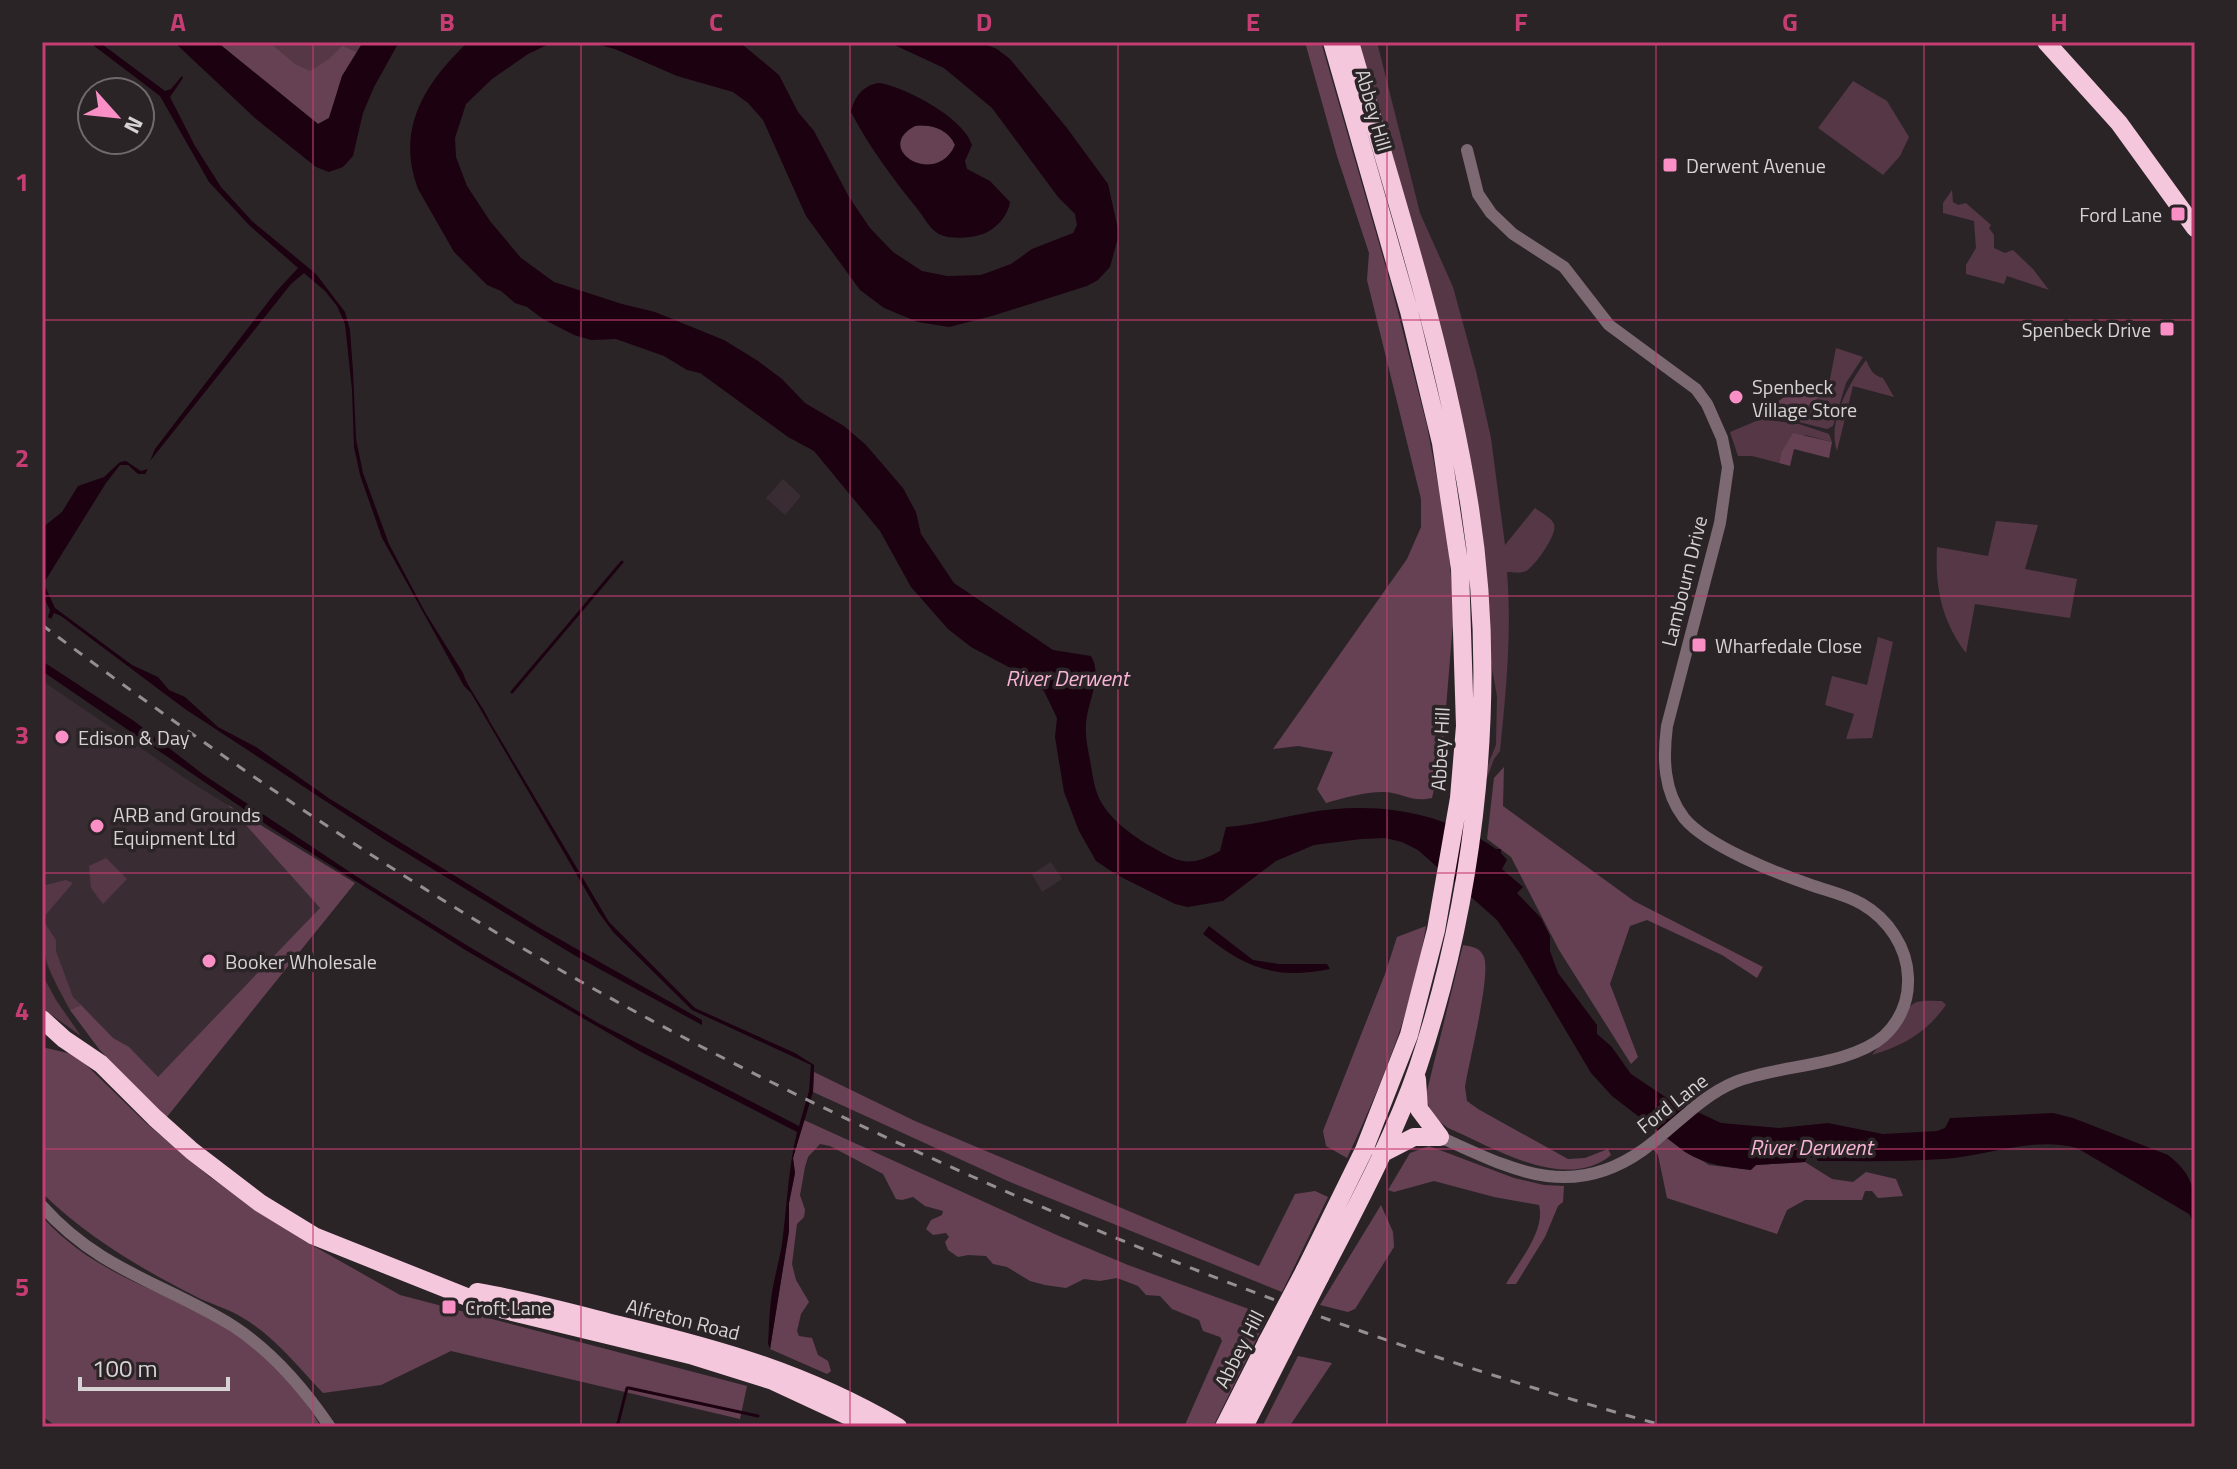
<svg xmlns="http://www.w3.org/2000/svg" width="2237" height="1469" font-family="'Titillium Web',sans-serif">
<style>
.built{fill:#392d33}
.green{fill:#553746}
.forest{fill:#664153}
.water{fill:#1c0110;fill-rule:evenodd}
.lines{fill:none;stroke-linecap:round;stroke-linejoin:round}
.stream{stroke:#1c0110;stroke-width:3}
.minor{stroke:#7c6972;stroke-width:12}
.highway{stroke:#f4c7dc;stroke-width:18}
.rail{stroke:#958f92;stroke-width:3;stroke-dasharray:10 10;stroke-linecap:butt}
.highway-bridge{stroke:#f4c7dc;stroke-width:18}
.grid{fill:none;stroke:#c63d73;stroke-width:2;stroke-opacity:0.55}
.poi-dot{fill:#fa8fc6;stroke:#2b2427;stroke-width:3}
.labels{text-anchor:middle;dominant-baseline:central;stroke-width:7;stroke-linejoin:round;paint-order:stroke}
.street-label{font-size:20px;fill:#d7d3d5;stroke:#2b2427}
.poi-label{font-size:20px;fill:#d7d3d5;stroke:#2b2427;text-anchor:start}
.water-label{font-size:22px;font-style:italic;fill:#f7b4d4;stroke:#2b2427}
.neatline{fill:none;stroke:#c63d73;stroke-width:3}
.grid-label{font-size:26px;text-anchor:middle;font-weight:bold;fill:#c63d73}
</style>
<rect width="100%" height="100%" fill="#2b2427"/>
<path class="built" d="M783,479L801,496L785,515L766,498Z
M42,677L47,684L192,783L355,883L166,1118L99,1049L70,1010L46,964L42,949Z
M1051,862L1062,879L1042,892L1032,874Z"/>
<path class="green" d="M217,42H363L342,76L334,105Z
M1357,42H1377L1420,213L1453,287L1476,371L1491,438L1505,545L1535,508C1540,512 1551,517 1554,524C1558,534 1535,566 1526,571C1520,574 1513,572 1507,572C1512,631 1506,692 1500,751L1494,759L1487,778L1484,774L1496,745L1497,696L1488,647L1487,592Z
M1853,81L1887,101L1909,137L1900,156L1883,175L1818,128Z
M1952,190L1953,202L1958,205L1966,203L1991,225L1989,228L1994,235V248L2005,253L2013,250L2033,269L2049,290L2007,276L2004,284L1966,274V265L1976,248L1974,221L1943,213V203Z
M1836,348L1863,357L1846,383L1833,426L1827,429L1787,419L1794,410L1803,409L1828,389Z
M1866,360C1870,369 1873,376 1883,378L1894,397L1853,386L1837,451C1827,422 1849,384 1866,360Z
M1761,419L1799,424L1829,434L1832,442L1805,435L1781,453L1779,463L1752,456H1738L1730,432Z
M1996,521L2038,525L2025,569L2077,579L2070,618L1975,604L1966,653C1941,620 1935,587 1937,547L1988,556Z
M1878,637L1893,642L1872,738L1846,739L1854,714L1825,705L1832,676L1867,685Z
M106,858L127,879L103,904L91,888L89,866Z
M66,880L73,883L42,919V886Z
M42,919L56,940V951L73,997L81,1005L70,1010C51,974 42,962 42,919Z
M42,974L56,1000L81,1036L42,1008Z
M1942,1001L1946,1005C1926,1033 1904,1045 1872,1055C1882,1044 1904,1006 1917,1002C1924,1000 1935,1001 1942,1001Z"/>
<path class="forest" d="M217,42H269L295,64L310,71L329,59L342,46L357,52L342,76L329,118L318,124Z
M1305,42H1321L1330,73L1391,285L1427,426L1447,532L1454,611L1442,756L1432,798C1411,803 1402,792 1383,792C1363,792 1344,798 1326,803L1317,789L1333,752L1298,746L1273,749L1407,559L1421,527V499L1367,280L1369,253L1337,156Z
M915,126C931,124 948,129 955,145C936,189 872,149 915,126Z
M1798,388L1828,389L1806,408L1794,410L1787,419L1766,416L1753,418Z
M1793,433L1832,442L1829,458L1794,449L1790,466L1779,463L1781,453Z
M1504,767L1503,806L1634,901L1763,967L1757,978L1722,955L1647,920L1630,926L1610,984L1638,1057L1631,1064L1559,950L1511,857L1487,839L1494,778Z
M228,805L355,883L166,1118L99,1049L70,1010L81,1005L113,1038L129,1047L158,1077L320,908Z
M1426,926C1413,1008 1382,1084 1347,1158L1326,1146L1323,1131L1385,974L1397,937Z
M1463,945C1472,947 1480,947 1484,957C1491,976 1469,1061 1465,1087L1467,1101L1478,1109L1568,1159L1585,1158L1608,1149L1611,1155C1565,1193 1493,1147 1448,1128C1435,1119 1428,1110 1426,1095Z
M42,1047L76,1055L147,1124L210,1177L303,1240L400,1295L747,1386L740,1419L451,1351L381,1385L323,1393C298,1367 274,1336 243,1318C228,1308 209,1304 193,1295C138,1267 86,1236 42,1193Z
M814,1072L915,1121L1259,1266L1295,1194L1315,1191L1328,1197L1282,1292L1010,1182L813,1092Z
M804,1120L1059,1236L1128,1265L1268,1316L1213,1427H1184L1222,1341L1220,1337L1203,1331L1199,1320L1172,1309L1160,1296L1146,1295L1138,1286L1117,1278L1100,1281L1084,1279L1066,1288L1045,1285L1030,1281L1007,1267L993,1264L986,1256L968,1255L958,1257L948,1250L945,1242L949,1237L946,1233L933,1235L926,1229L931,1220L942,1215L943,1211L925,1206L913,1197L902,1200L896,1199L883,1174L830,1146L820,1144L808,1157L805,1167L800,1195L805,1210L804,1217L797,1224L792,1264L796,1280L809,1302L801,1314L797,1331L799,1336L812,1338L818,1355L828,1361L831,1371L827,1374L770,1349L789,1231V1203L795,1173L793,1158Z
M1668,1138L1709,1165L1750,1170L1756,1165L1805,1162L1832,1179L1853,1182L1866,1172L1896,1179L1903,1196L1878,1198L1872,1191H1865L1862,1200H1805L1787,1210L1777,1234L1667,1198L1658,1155L1652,1148Z
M1429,1146L1514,1178L1544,1185L1564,1186L1563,1202L1558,1206L1545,1237L1516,1284H1506C1518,1263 1546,1230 1539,1205L1494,1197L1434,1181L1394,1192L1388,1190L1410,1153Z
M1381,1205L1393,1232L1394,1247L1355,1309L1348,1312L1320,1305Z
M42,1217C95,1274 150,1285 214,1320C258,1345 296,1383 321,1427H57L42,1416Z
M1298,1356L1332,1363L1289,1427H1262Z"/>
<path class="water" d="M89,42H99L165,91L171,89L182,76L183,78L170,97L195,146L221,187L252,221L316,274L345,312L350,330L353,371L356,439L363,473L389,544L425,612L463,673C467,687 483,706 490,722L609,922L695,1008L795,1053L814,1065L813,1092L793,1158L795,1173L789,1203V1231L770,1349L768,1344C769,1330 769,1315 771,1300C773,1281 779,1263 782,1244C787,1207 788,1169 797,1132L643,1053L467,951L273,829L42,671V661L134,721L204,775L371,886L468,946L598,1023L799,1126L809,1091L811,1065L692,1010L613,932L599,913L471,693L464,686L382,538L360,475L354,447L352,390L345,324L337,306L325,291L304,273L291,284L150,461L155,449L181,415L275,293L298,268L249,225L209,182L160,96Z
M174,42H217L318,124L329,118L342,76L363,42H399L374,87L363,113L353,156L343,167L329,172L316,167L256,119Z
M468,42H566L547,45L528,54L492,79L466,104L455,138L456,157L467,186L490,221L521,258L554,282L622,304L655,312L724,340L758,361L782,379L805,403L844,426L866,445L903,488L916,512L921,534L954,583L1053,650L1091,656C1102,674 1090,698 1087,716C1084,731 1087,745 1090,760C1092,770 1093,781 1096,790C1103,815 1131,835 1152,847C1181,864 1190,867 1220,851L1226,827C1253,825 1279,818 1306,813C1372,801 1440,810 1496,849H1501V853L1507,860L1502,869L1523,887L1517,893L1541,918L1550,936V951L1558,973L1597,1025V1034L1611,1046L1631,1074L1667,1098L1721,1123L1779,1128L1828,1123L1883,1134L1937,1131L1945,1128L1950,1118L2053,1113L2073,1118L2168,1155C2196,1177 2195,1193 2195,1226L2189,1214L2077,1148C2032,1136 1988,1156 1943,1159C1901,1162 1860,1161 1818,1161L1816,1158L1807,1157L1805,1162L1756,1165L1751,1170C1723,1166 1709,1166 1685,1152L1612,1096L1591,1073L1521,955L1497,920L1418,850L1402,842L1385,838L1361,839L1314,845L1276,861L1223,901L1188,907L1175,904L1117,875L1096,861L1079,831L1064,792L1055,737L1057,718L1044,691L1020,673L971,647L948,629L911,587L880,531L814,451L788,437L700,373L687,370L664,356L616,339L591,340L574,335L543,319L527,307L515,303L501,291L487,285L454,252L418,189C395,128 426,82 468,42Z
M588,42H738L743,45L779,75L798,112L814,131L849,197L870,228L893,252L922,271L947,276L981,275L1011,264L1032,249L1073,233L1077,225L1075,214L1058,197L992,108L944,68L888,42H980L997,49L1010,59L1067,128L1108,184L1118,229V238L1110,267L1098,280L1087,286L992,316L949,327L918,322L884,308L860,290L806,216L763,120L748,103L733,92L677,76L615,49Z
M880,83C907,88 964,118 972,145L965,161L967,169L990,181L1010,202C1008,216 996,229 983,234C971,238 950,240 939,234C930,229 925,219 919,211C894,180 869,147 851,112C854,97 864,84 880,83ZM915,126C931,124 948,129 955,145C936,189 871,148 915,126Z
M126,461L141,471L148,469L145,474H138L128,465H120L106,483L45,581L42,579V528L62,512L78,486L104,477L120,462Z
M42,580L55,608L132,665L158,677L169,690L185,697L218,727L256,747L330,799L538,927L702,1020V1025L574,955L385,840L185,709L61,616L54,613L51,619L48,617L50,610L42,594Z
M1209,926L1253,960L1279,964H1327L1330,969C1275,980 1246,968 1203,934Z"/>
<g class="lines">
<path class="stream" d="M512,692L622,562
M617,1427L627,1388H629L758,1416"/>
<path class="minor" d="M1440,1137C1511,1169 1570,1202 1643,1150C1674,1128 1699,1097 1735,1082C1778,1065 1850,1066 1884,1036C1901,1020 1909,1000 1908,977C1907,947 1888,919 1862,904C1847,895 1828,891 1811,885C1776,873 1707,846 1684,818C1663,791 1663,757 1667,726L1720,523L1728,467L1722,438L1707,404L1696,389L1609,325L1564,267L1513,234L1491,213L1478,194L1467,150
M42,1206C100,1271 164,1283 233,1326C273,1352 303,1387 330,1427"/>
<path class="highway" d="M2046,42L2119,123L2195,228
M42,1019L64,1039L101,1064L155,1118L192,1151L260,1203L314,1236L492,1307L690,1355L773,1381L872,1427
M1417,1079L1419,1109L1440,1137
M1381,1154L1414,1137H1440
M1305,1270L1364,1150L1409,1035L1436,930L1459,798L1465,726L1460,569L1441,443L1409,311L1332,42
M1320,1277C1355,1209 1393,1140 1418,1067C1477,892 1499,686 1469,502C1444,346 1394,194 1350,42
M477,1292C525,1300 572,1313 619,1325C723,1350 805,1373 898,1427
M1224,1427L1267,1342
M1244,1427L1283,1350"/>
<path class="rail" d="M42,625C184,731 330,832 482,924C639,1019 803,1101 971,1176C1196,1276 1430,1362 1669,1427"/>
<path class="highway-bridge" d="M1267,1342L1305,1270
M1283,1350L1320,1277"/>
</g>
<path class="grid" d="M313,42V1427M581,42V1427M850,42V1427M1118,42V1427M1387,42V1427M1656,42V1427M1924,42V1427M42,320H2195M42,596H2195M42,873H2195M42,1149H2195"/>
<g class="poi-dot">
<rect x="1662" y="157" width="16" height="16" rx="4"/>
<rect x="2170" y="206" width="16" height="16" rx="4"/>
<rect x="2159" y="321" width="16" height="16" rx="4"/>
<circle cx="1736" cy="397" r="8"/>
<rect x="1691" y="637" width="16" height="16" rx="4"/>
<circle cx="62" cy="737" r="8"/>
<circle cx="97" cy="826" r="8"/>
<circle cx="209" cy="961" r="8"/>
<rect x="441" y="1299" width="16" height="16" rx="4"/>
</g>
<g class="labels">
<g class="street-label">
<text transform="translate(1374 110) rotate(74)">Abbey Hill</text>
<text transform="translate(1684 581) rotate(-76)">Lambourn Drive</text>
<text transform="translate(1440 749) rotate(-87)">Abbey Hill</text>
<text transform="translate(1672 1103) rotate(-38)">Ford Lane</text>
<text transform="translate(683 1319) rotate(14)">Alfreton Road</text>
<text transform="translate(1239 1349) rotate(-63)">Abbey Hill</text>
</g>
<g class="poi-label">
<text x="1686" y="165">Derwent Avenue</text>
<text x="2162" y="214" text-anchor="end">Ford Lane</text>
<text x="2151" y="329" text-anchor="end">Spenbeck Drive</text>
<text x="1752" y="386">Spenbeck<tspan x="1752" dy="23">Village Store</tspan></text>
<text x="1715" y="645">Wharfedale Close</text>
<text x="78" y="737">Edison &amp; Day</text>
<text x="113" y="814">ARB and Grounds<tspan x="113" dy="23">Equipment Ltd</tspan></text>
<text x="225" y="961">Booker Wholesale</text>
<text x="465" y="1307">Croft Lane</text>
</g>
<g class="water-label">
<text x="1067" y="678">River Derwent</text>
<text x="1811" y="1147">River Derwent</text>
</g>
</g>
<rect width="2237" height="1469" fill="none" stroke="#2b2427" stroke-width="88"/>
<g transform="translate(116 116) rotate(117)"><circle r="38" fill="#2b2427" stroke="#706a6d" stroke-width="2"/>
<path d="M0-6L14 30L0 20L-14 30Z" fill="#fa8fc6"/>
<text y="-12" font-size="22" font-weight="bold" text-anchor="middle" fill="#d7d3d5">N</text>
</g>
<path d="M80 1377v12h148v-12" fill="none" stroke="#d7d3d5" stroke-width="4"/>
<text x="92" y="1377" font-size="24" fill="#d7d3d5" stroke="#2b2427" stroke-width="6" paint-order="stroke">100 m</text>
<rect x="44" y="44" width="2149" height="1381" class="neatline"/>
<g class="grid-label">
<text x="178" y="31">A</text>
<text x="447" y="31">B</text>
<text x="716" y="31">C</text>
<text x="984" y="31">D</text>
<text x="1253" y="31">E</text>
<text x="1521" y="31">F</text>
<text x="1790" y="31">G</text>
<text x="2059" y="31">H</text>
<text x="22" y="191">1</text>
<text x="22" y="467">2</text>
<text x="22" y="744">3</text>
<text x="22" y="1020">4</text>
<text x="22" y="1296">5</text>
</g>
</svg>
